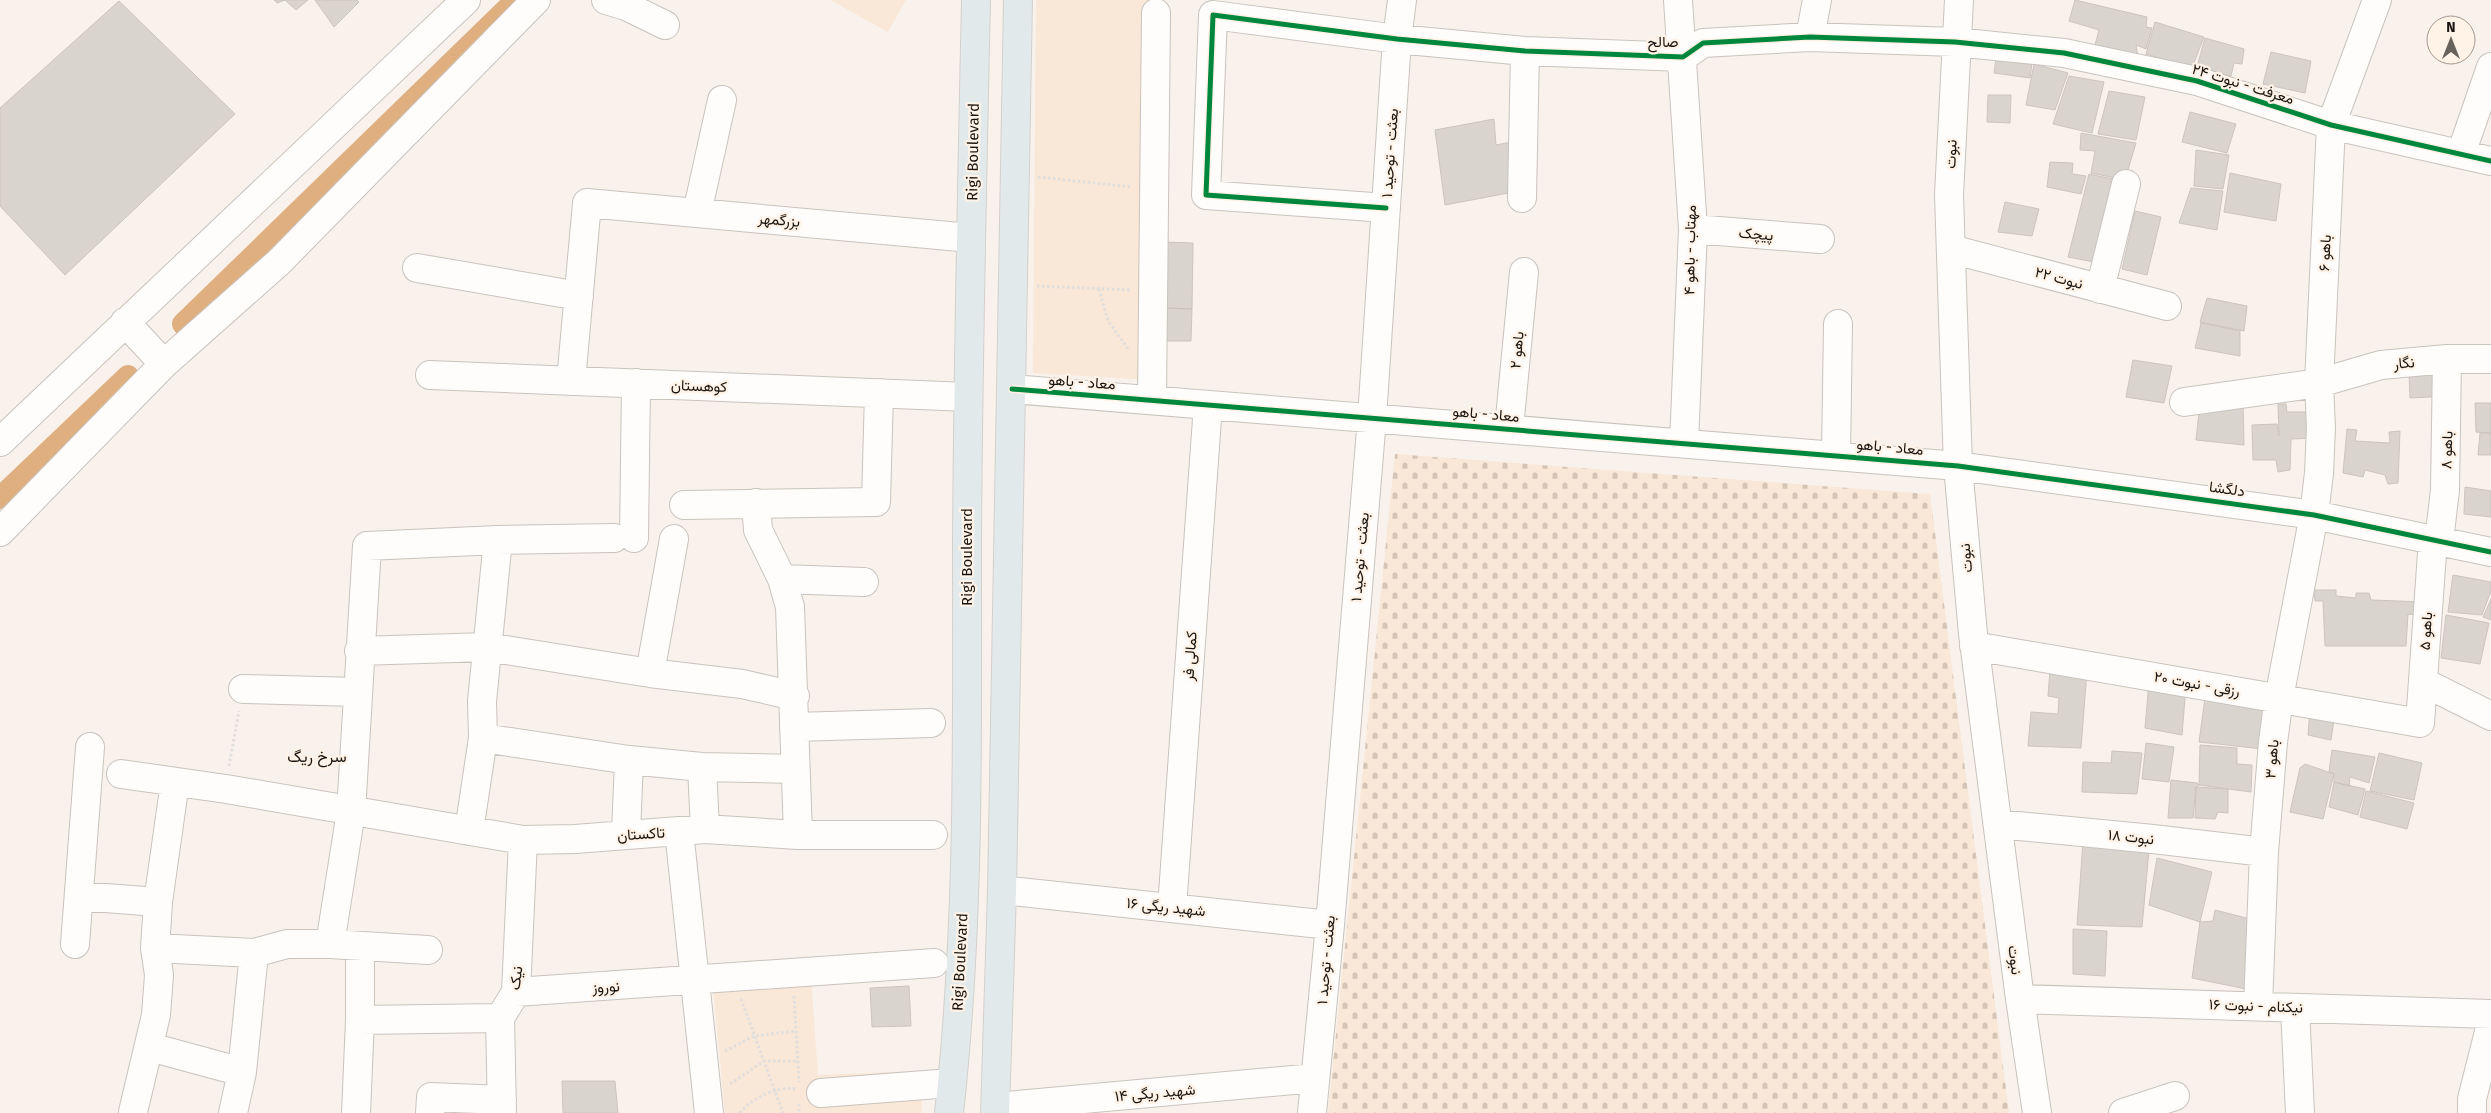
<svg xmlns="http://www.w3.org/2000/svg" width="2491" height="1113" font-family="'Fira Sans',Vazirmatn,sans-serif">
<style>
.green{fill:#f9e7d7}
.cemetery{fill:url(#cemetery-stones)}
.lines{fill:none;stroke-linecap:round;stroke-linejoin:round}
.canal{stroke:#dfaf80;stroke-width:22}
.building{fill:#dad4ce;stroke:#cbc4bf}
.minor-casing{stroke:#c9c3bd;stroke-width:30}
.major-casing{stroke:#d3d0cc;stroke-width:30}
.path{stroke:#e1dfde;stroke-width:3;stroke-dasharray:2.5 2.5;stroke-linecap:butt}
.minor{stroke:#fefdfc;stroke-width:28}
.major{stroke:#e2e9eb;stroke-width:28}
.cycleway-casing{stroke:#fff2e6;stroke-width:8}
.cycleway{stroke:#00873e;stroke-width:5}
.labels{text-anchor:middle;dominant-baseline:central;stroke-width:4.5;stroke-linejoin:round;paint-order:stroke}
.street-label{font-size:15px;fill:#19140f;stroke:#fff2e6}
.neighbourhood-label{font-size:16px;fill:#19140f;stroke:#fff2e6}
</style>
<defs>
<pattern id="cemetery-stones" width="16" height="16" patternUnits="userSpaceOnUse" patternTransform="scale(1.25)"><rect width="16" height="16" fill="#f9e7d7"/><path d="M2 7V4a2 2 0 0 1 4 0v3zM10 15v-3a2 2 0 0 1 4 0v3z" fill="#d5c5b7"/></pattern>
</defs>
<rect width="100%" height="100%" fill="#f9f2ec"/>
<path class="green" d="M830,0H906L888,32Z
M1036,0H1155L1151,380L1033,373Z
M811,978L818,1075L920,1071L922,1113H725L713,986Z"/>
<path class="cemetery" d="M1395,454L1930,494L2009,1113H1328Z"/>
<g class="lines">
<path class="canal" d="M183,324L516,0
M0,498L128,376"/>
</g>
<path class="building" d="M274,0H308L296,10L285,0L277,3Z
M315,0H357L359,2L334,27Z
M2075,0L2147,17L2146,27L2152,28L2146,49L2136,45L2138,57L2095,45L2099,30L2069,21Z
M119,1L235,114L65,275L0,206V108Z
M2155,22L2204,37L2192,68L2146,54Z
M2205,38L2244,49L2242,64L2234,63L2231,76L2218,73L2217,77L2203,75L2204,68L2198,63Z
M2271,52L2311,61L2305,93L2263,84Z
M1996,58L2032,63L2030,78L1994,73Z
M2034,64L2068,73L2055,110L2026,105Z
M2069,76L2104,82L2092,133L2053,124Z
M2109,91L2145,97L2136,140L2098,134Z
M1988,95H2011L2010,123L1987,122Z
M2190,112L2236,124L2227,153L2182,142Z
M1494,119L1496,145L1511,142L1514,192L1445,205L1435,130Z
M2081,133L2136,143L2125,180L2091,173L2095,151L2080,150Z
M2196,150L2229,155L2223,189L2194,186Z
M2050,162L2073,163L2072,174L2086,176L2081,194L2047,187Z
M2230,173L2281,184L2276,221L2224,212Z
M2089,174L2122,181L2104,264L2068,257Z
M2191,188L2223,191L2217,230L2179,223Z
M2005,202L2039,209L2032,236L1998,232Z
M2135,211L2161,217L2147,275L2122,269Z
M1164,242L1193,243L1192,309L1163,308Z
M2207,298L2247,306L2244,331L2200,322Z
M1163,308L1192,309L1191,341H1162Z
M2201,323L2240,331V356L2195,348Z
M2133,360L2172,366L2164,403L2126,397Z
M2451,371L2450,396L2410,398L2409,373Z
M2200,403L2243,404L2244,445L2196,440Z
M2475,403H2491V433L2476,432Z
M2278,404H2286L2287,412H2315L2316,438L2291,439L2290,470L2278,472L2276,460H2253L2252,425L2277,424L2279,436Z
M2347,429L2357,430L2355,441L2390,443L2389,432L2400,431L2398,483L2388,484L2385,475L2365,470L2363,477L2343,473Z
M2480,433H2491V455H2478Z
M2465,487L2491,491V517L2464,514Z
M2453,575L2491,582V591L2482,615L2448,612Z
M2314,590H2336V596L2356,598V593H2369L2371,600L2426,602L2425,616L2408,614L2406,646H2325L2323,601H2315Z
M2491,599V620L2483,617Z
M2446,615L2489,623L2480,664L2441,658Z
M2050,669L2087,671L2081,748L2028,746L2031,712L2058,714L2059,698L2048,696Z
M2149,682L2186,686L2182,735L2145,728Z
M2205,698L2273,706L2272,750L2199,742Z
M2310,710L2335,713L2331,740L2308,735Z
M2146,743L2174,747L2169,782L2142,779Z
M2200,745L2237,748V764L2252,765L2251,792L2199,785Z
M2332,750L2375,757L2369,783L2350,777L2349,786L2334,782V774L2329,772Z
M2112,751L2142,753L2137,794L2082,792L2083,762L2111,763Z
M2379,753L2422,763L2414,800L2370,791Z
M2305,764L2334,774L2323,819L2290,812L2300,768Z
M2171,780L2197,783L2199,785L2196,787L2193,818H2168Z
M2334,782L2365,789L2358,815L2329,807Z
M2196,787L2228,789V813L2218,812L2215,819L2195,818Z
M2366,791L2414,803L2407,829L2360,817Z
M2083,842L2149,850L2142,927L2077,925Z
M2157,858L2212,872L2200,922L2149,905Z
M2215,910L2258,921L2251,990L2192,978L2200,922L2213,921Z
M2073,929L2107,931L2105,976L2073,974Z
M909,986L911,1026L872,1027L870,988Z
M562,1081H615L618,1113H563Z"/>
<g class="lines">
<defs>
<path id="minor" d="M606,0L626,6L665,25
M1678,0L1693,229L1684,443
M1959,0L1949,195L1958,466L1973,634L2020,999L2037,1113
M1810,37L1817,0
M2461,154L2491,67
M1522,198L1525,51
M1386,208L1206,195L1213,15L1397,39L1525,51L1683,57L1703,43L1810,37L1955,42L2064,53L2197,81L2331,125L2491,161
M697,213L722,100
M1693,229L1820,239
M1951,249L2167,306
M417,268L579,296
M2100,289L2126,184
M125,322L164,364
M430,375L968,397
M571,381L587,203L971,238
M1012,389L1958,466L2314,515L2491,552
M1152,400L1156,13
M2184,402L2319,383L2381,365L2447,359H2491
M1509,428L1524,272
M0,442L466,0
M1836,456L1838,324
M756,503L758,530L782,579L790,607L798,835
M684,505L876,502L879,393
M0,532L164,364L279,262L536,0
M634,538L636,383
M2439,541L2445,490L2447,359
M782,579L864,582
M1974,646L2420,723L2433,539
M359,651L487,647L650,673L742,684L795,696
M650,673L674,539
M2423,682L2491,716
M243,689L357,692
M794,727L931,723
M483,738L629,760L702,767L795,769
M702,767L705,829
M121,774L226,789L523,840L575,839L705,829L798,835H933
M1998,824L2153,839L2264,852
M469,831L483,738L482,701L498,540
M679,831L709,1113
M626,834L629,760
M1002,890L1330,925
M79,896L158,902
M1172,908L1208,405
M75,944L90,747
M330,944L351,812L367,546L498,540L614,538
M155,948L254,953L287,944H330L428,950
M516,992L934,963
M2020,999L2491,1014
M2258,1006L2264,852L2273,742L2279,698L2314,515L2319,473L2321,428L2319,383L2331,125L2377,0
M2295,1008L2300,1113
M360,1020L500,1018
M150,1047L242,1072
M821,1093L951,1083
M996,1107L1315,1078
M133,1112L156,1015L159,975L155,948L158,902L175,782
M233,1113L242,1072L254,953
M356,1113L360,1020V947
M430,1113L431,1097L502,1100
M502,1113L500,1018L516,992L523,840
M1312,1113L1330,925L1372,418L1397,39L1402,0
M2123,1113L2175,1096
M2472,1113V1099L2491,1024"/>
<path id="major" d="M949,1113C970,924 967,733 967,543C968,362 972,181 976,0
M995,1113L1002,890L1018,0"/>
</defs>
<use href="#minor" class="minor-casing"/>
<use href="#major" class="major-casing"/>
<path class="path" d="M1038,177L1132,187
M1037,286L1131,290
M1099,289L1108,321L1129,350
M229,766L239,711
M794,996L799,1082
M741,999L783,1113
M725,1051L754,1036L795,1031
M730,1084L764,1061H798
M799,1104V1113
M740,1113C753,1097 777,1086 797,1089"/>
<use href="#minor" class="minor"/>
<use href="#major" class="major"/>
<defs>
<path id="cycleway" d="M1386,208L1206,195L1213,15L1397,39L1525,51L1683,57L1703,43L1810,37L1955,42L2064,53L2197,81L2331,125L2491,161
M1012,389L1958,466L2314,515L2491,552"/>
</defs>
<use href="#cycleway" class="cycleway-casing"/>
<use href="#cycleway" class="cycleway"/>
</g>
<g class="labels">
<g class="street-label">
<text transform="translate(1663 42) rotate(-1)">صالح</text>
<text transform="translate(2243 84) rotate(17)">معرفت - نبوت ۲۴</text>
<text transform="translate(973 152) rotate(-89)">Rigi Boulevard</text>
<text transform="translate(1390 153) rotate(-86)">بعثت - توحید ۱</text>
<text transform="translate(1951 154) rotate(-87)">نبوت</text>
<text transform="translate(779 220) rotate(5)">بزرگمهر</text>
<text transform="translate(1756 234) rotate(5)">پیچک</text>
<text transform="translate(1690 250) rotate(-89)">مهتاب - باهو ۴</text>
<text transform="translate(2325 253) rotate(-87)">باهو ۶</text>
<text transform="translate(2059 278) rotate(15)">نبوت ۲۲</text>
<text transform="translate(1517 350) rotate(-85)">باهو ۲</text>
<text transform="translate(2404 363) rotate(-5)">نگار</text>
<text transform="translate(1082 382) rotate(4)">معاد - باهو</text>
<text transform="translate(699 386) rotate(2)">کوهستان</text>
<text transform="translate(1486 414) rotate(5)">معاد - باهو</text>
<text transform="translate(1890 447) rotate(5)">معاد - باهو</text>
<text transform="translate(2447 450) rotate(-88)">باهو ۸</text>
<text transform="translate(2227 489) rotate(8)">دلگشا</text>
<text transform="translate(967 557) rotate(-90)">Rigi Boulevard</text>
<text transform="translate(1360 557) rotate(-85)">بعثت - توحید ۱</text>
<text transform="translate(1966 558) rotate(-95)">نبوت</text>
<text transform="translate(2426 631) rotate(-86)">باهو ۵</text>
<text transform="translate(1190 656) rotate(-86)">کمالی فر</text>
<text transform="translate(2197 684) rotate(10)">رزقی - نبوت ۲۰</text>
<text transform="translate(2272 759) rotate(-85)">باهو ۳</text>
<text transform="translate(641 834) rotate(-4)">تاکستان</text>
<text transform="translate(2131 837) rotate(6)">نبوت ۱۸</text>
<text transform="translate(1166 907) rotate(6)">شهید ریگی ۱۶</text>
<text transform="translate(1326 960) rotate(-85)">بعثت - توحید ۱</text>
<text transform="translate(2015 960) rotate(83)">نبوت</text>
<text transform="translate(960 962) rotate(-87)">Rigi Boulevard</text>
<text transform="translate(516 978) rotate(-83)">نیک</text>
<text transform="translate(606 987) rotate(-3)">نوروز</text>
<text transform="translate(2256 1006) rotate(2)">نیکنام - نبوت ۱۶</text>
<text transform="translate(1155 1093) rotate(-5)">شهید ریگی ۱۴</text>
</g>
<g class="neighbourhood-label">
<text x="317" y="756">سرخ ریگ</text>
</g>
</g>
<g transform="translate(2451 40)"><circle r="24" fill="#fff2e6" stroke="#a39990"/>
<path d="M0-4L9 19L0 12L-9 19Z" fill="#67625c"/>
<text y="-8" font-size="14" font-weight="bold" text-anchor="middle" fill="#19140f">N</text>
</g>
</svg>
